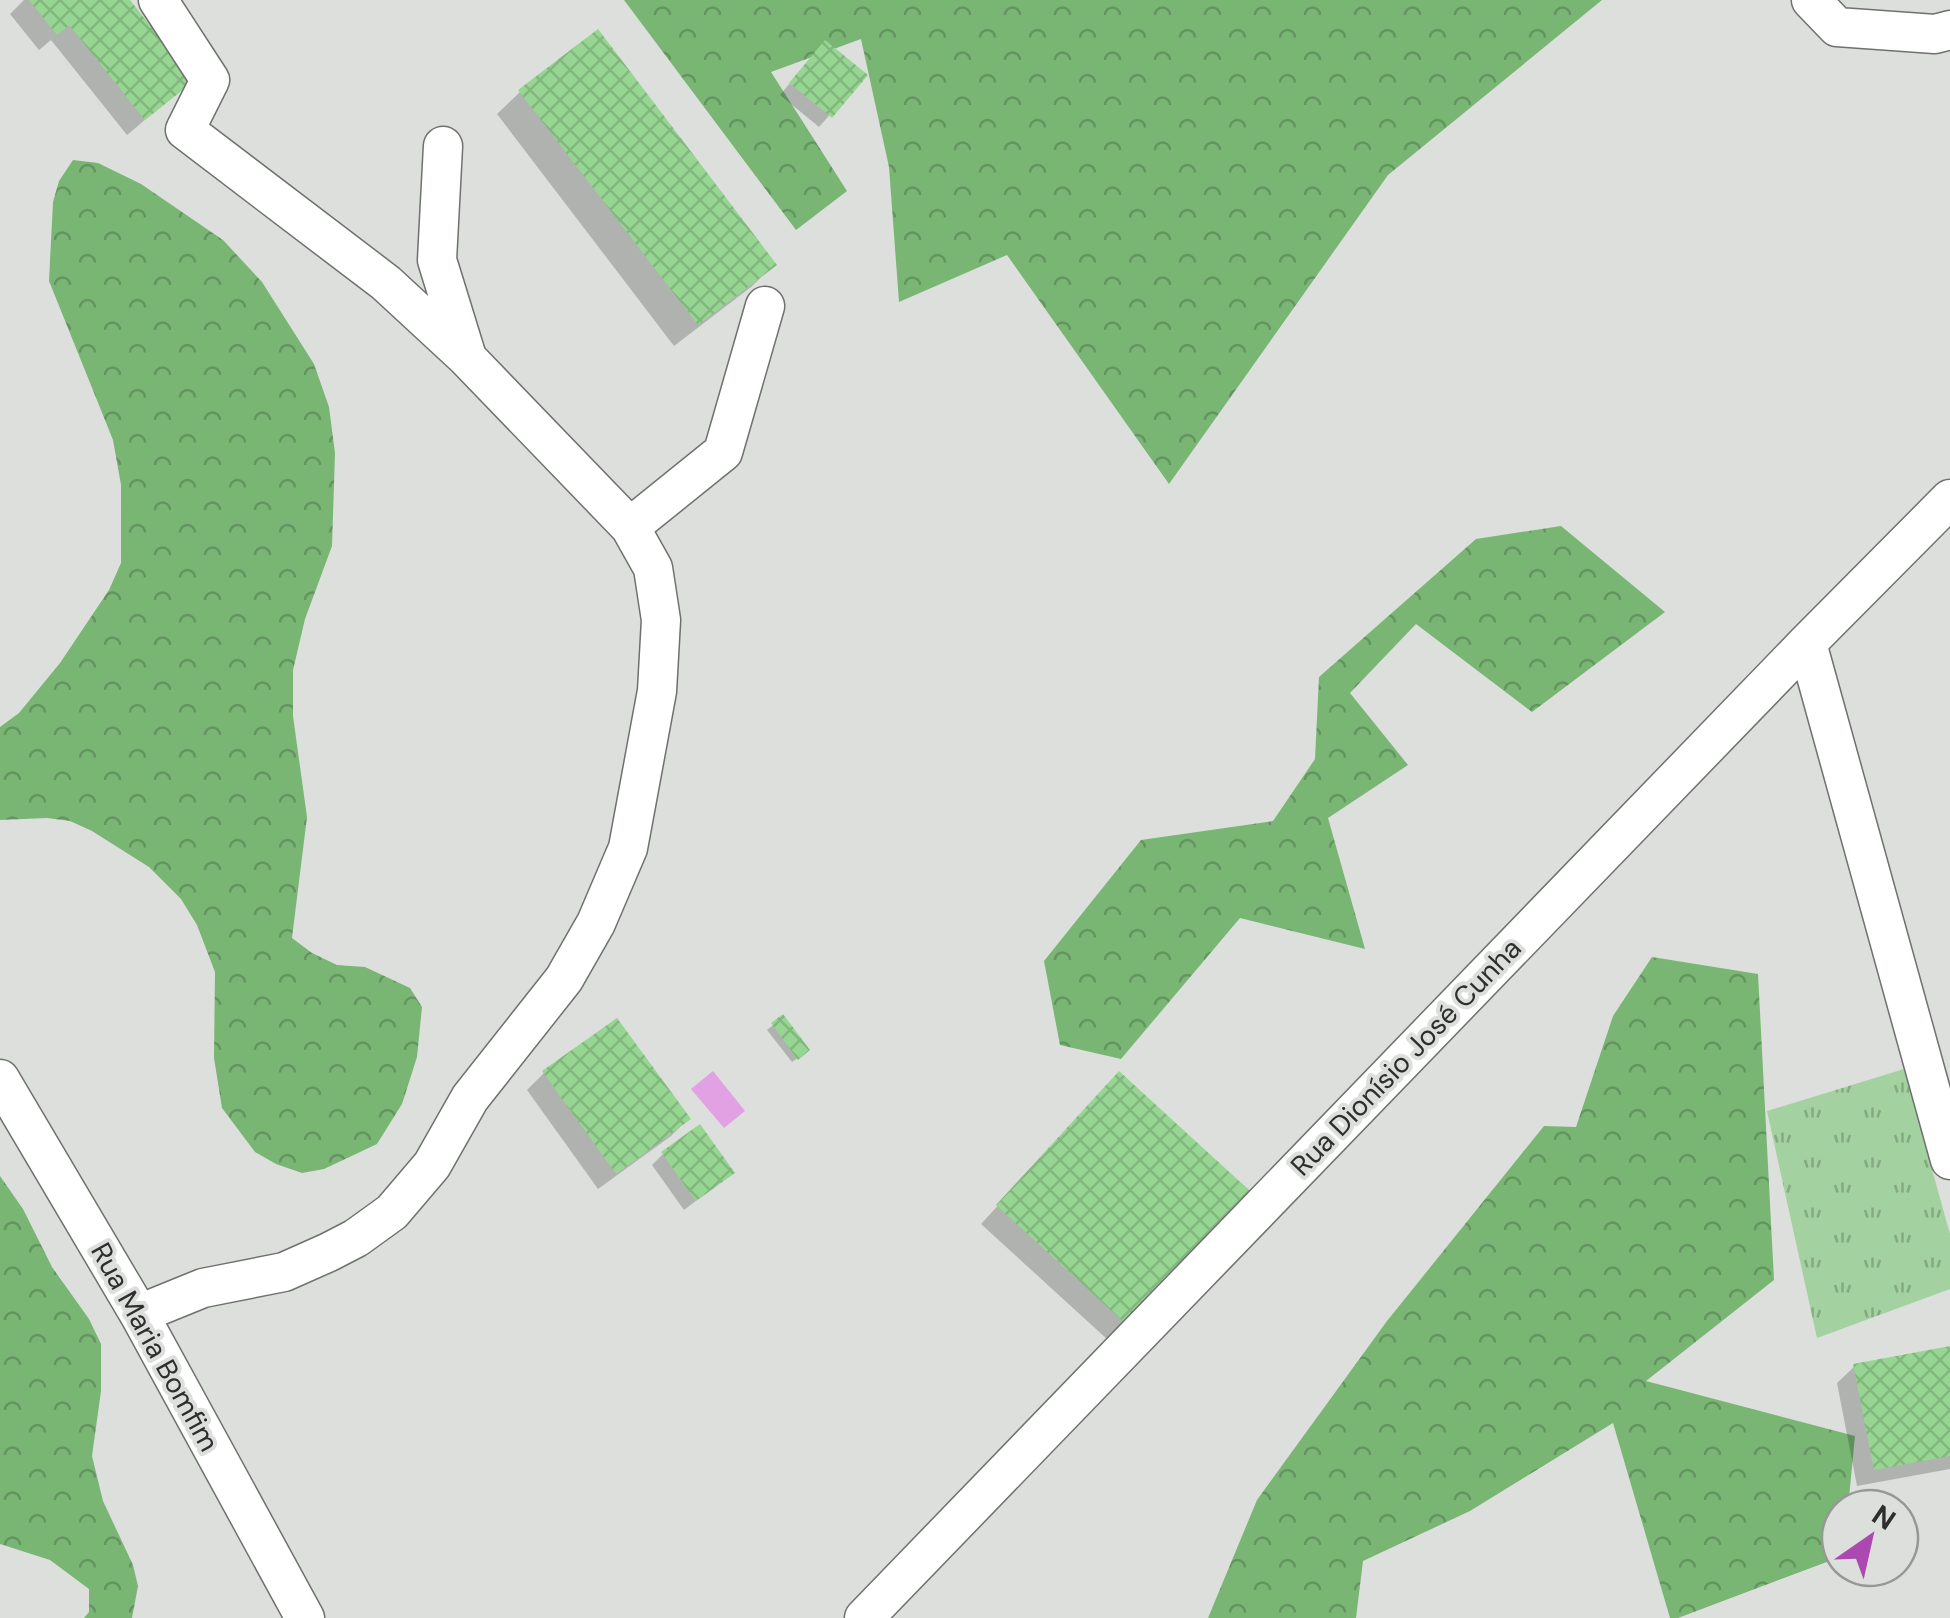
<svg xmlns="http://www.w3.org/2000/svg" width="1950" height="1618" font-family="'DM Sans',sans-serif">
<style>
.grass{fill:url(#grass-tufts)}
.forest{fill:url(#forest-crowns)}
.water{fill:#e1a1e2}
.shadow{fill:#0003}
.building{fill:url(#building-cross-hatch)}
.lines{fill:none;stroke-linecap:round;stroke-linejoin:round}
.street-casing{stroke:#6f716e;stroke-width:41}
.street{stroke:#fff;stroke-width:38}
.labels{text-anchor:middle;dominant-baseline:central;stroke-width:8;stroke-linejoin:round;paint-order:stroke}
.street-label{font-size:28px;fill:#2d2e2d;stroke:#dcdfdc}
</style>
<defs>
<pattern id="grass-tufts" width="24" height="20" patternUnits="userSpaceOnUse" patternTransform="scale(2.5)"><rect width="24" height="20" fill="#a3d19f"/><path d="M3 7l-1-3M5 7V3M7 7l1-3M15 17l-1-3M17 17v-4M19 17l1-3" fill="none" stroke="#85aa82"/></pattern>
<pattern id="forest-crowns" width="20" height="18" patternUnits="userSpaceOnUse" patternTransform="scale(2.5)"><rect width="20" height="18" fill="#79b674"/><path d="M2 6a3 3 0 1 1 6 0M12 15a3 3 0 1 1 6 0" fill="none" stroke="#649460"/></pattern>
<pattern id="building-cross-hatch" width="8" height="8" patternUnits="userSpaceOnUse" patternTransform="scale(2.5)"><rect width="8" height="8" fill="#97d692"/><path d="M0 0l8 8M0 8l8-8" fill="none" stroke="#82b87e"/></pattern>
</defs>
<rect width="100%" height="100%" fill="#dcdfdc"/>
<path class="grass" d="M1904,1069L1950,1234V1289L1817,1338L1767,1111Z"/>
<path class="forest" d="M624,0H1602L1388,175L1169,484L1007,255L899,302L889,167L861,39L771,72L847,191L796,230Z
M73,160L98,163L141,184L223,240L262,282L314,364L329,407L335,453L332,546L305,619L293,670V716L307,817L292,938L312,953L337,965L365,967L410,988L422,1007L417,1057L402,1104L377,1144L324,1169L302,1173L276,1164L255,1152L222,1108L214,1058L215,972L197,925L181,899L149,867L92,831L70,821L47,818L0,820V727L19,713L60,663L109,590L121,563V485L113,440L49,281L53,202L59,181Z
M1561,526L1665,612L1532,712L1416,624L1350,693L1408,765L1328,818L1365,949L1240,918L1121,1059L1060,1045L1044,961L1141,840L1273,821L1315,759L1319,677L1476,539Z
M1652,957L1758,974L1774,1280L1646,1381L1855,1436L1848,1508H1840V1557L1678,1618H1670L1613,1423L1470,1511L1363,1561L1356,1618H1208L1257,1500L1387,1321L1544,1126L1576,1127L1613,1016Z
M0,1176L23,1209L52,1267L89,1319L101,1344V1391L92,1456L103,1501L133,1565L138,1586L132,1618H84L89,1612V1589L50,1560L0,1544Z"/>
<path class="water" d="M713,1071L745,1111L724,1128L691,1089Z"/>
<path class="shadow" d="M24,0H127L191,81L127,135L51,40L39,50L10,14Z
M814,54L864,76L819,127L780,95Z
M520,92L774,265L751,287L674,346L497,114Z
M783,1017L802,1055L792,1062L767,1030Z
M544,1073L688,1119L671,1136L598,1189L527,1090Z
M1102,1092L1246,1192L1108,1340L981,1224Z
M663,1154L732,1173L684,1210L652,1165Z
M1950,1349V1469L1857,1486L1837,1383L1855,1366Z"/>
<path class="building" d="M29,0H130L194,81L145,120L69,25L57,35Z
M598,29L777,265L698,325L518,90Z
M825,40L868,75L832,118L789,83Z
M783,1014L810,1050L798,1060L771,1023Z
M617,1018L691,1119L616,1174L542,1071Z
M1119,1071L1250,1191L1127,1325L996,1205Z
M700,1124L735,1173L696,1201L661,1152Z
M1950,1346V1456L1874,1470L1853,1364Z"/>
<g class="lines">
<defs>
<path id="street" d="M1811,0L1837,27L1935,34L1950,30
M443,146L437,260L466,354
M630,527L723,452L765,306
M1807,643L1950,1160
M0,1079L139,1314L305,1618
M139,1314L203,1288L284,1272L329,1252L356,1238L392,1212L432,1165L470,1098L564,979L596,923L628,848L657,691L661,620L653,568L630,527L466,357L386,283L185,130L210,80L158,0
M864,1618L1807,643L1950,499"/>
</defs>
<use href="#street" class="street-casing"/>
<use href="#street" class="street"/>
</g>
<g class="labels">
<g class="street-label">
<text transform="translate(1406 1057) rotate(-46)">Rua Dionísio José Cunha</text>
<text transform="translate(155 1347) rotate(61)">Rua Maria Bomfim</text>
</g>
</g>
<g transform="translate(1870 1538) rotate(34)"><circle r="48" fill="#dcdfdc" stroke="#969896" stroke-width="2.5"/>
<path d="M0-8L18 38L0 25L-18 38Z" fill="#ab49b0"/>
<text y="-15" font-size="28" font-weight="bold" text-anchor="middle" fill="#2d2e2d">N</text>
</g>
</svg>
